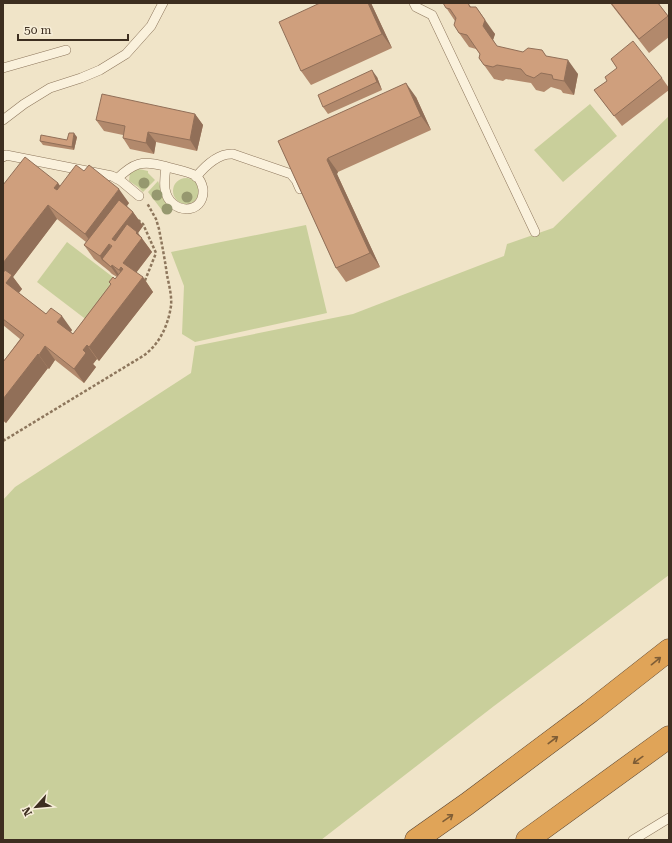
<svg xmlns="http://www.w3.org/2000/svg" width="672" height="843" font-family="'Roboto Serif',serif">
<style>
.green{fill:#c9cf9b}
.lines{fill:none;stroke-linecap:round;stroke-linejoin:round}
.lane-casing{stroke:#8d765c;stroke-width:10}
.highway-casing{stroke:#5b4430;stroke-width:23}
.path{stroke:#8d765c;stroke-width:2.5;stroke-dasharray:3 2;stroke-linecap:butt}
.lane{stroke:#faf1dc;stroke-width:9}
.highway{stroke:#e0a458;stroke-width:22}
.tree{fill:#96986f}
.wall{fill:#b2896c;fill-rule:evenodd}
.shaded-wall{fill:#916f58}
.building{fill:#cf9f7d;stroke:#916f58}
.oneway{stroke:#7e5d36}
</style>
<rect width="100%" height="100%" fill="#f0e4c8"/>
<path class="green" d="M590,104L617,136L563,182L534,150Z
M669,116V575L494,706L321,840H3V500L15,487L191,373L195,346L353,314L504,256L507,244L553,228Z
M139,169L148,171V173L155,180L143,192L138,187L129,181L130,172Z
M173 191a13 13 0 1 1 26 0a13 13 0 1 1-26 0Z
M158,181L165,200L169,207L166,211L161,209L148,192Z
M306,225L327,313L195,342L182,334L184,286L171,252Z
M67,242L122,284L92,324L37,282Z"/>
<g class="lines">
<defs>
<path id="lane" d="M414,3L416,7L432,15L535,232
M3,68L66,50
M3,120L24,104L50,88L81,78L100,70L126,54L151,26L163,3
M3,157L6,155L112,176L121,181L139,196
M196,177C205,166 218,153 233,154L291,174L296,180L300,189
M117,179C133,163 142,160 164,166C172,169 189,171 196,176C200,179 202,184 203,189C205,216 169,215 165,189C164,182 165,174 166,167
M633,840L669,818"/>
<path id="highway" d="M416,840L467,804L590,712L669,650
M527,840L669,737"/>
</defs>
<use href="#lane" class="lane-casing"/>
<use href="#highway" class="highway-casing"/>
<path class="path" d="M138,220L143,224L156,253L144,283
M3,441L143,356C159,345 168,326 171,306C172,296 169,285 167,275C165,260 162,245 159,229L156,219L147,203"/>
<use href="#lane" class="lane"/>
<use href="#highway" class="highway"/>
</g>
<g class="tree">
<circle cx="144" cy="183" r="5.5"/>
<circle cx="157" cy="195" r="5.5"/>
<circle cx="187" cy="197" r="5.5"/>
<circle cx="167" cy="209" r="5.5"/>
</g>
<path class="wall" d="M371,3L392,48L311,85L301,71Z
M443,3H468L471,7L495,34L493,40L497,47L523,52L542,50L546,56L578,74L574,95L563,93L561,90L551,87L544,92L536,90L531,83L506,79L503,81L494,79L479,58L480,54L476,49L469,47L459,33L455,21Z
M610,3H658L669,17V37L649,53Z
M611,59L662,78L669,88V90L622,126L594,90L607,81L617,68Z
M377,77L382,90L328,114L323,107Z
M416,97L431,130L338,172L337,174L380,267L346,282L336,268L278,141Z
M195,114L203,125L197,151L156,142L154,154L130,149L123,138V135L104,131L96,120Z
M77,137L74,150L43,145L40,141L67,140Z
M58,183L60,186L129,203L127,206L133,212L143,226L138,233L152,252L136,273L143,277L153,292L99,361L97,359L93,364L96,367L84,383L55,360L49,369L48,368L6,423L3,421V362L20,339L3,325V185ZM57,219L86,242L84,245L94,259L109,271L112,274L117,277L115,279L109,282L111,284L73,334L71,332L72,330L46,314L19,293L22,289L13,277Z"/>
<path class="shaded-wall" d="M368,3H371L392,48L382,34Z
M476,7L495,34L493,40L507,61L483,26Z
M568,60L578,74L574,95L564,81Z
M372,70L377,77L382,90L377,82Z
M406,83L416,97L431,130L421,116Z
M195,114L203,125L197,151L190,140Z
M148,132L156,142L154,154L146,143Z
M74,133L77,137L74,150L72,147Z
M328,158L338,172L337,174L380,267L370,253L327,160Z
M58,183L68,197L54,188Z
M119,189L129,203L95,248L85,234Z
M48,205L57,219L13,277L22,289L15,297L3,286V263Z
M133,212L143,226L138,233L152,252L132,278L123,263L122,253L112,239Z
M109,244L119,259L113,266L122,279L121,281L111,267L102,260L100,256Z
M121,267L131,282L129,284L119,270Z
M143,277L153,292L99,361L89,347Z
M62,316L72,330L67,336L57,322Z
M87,345L97,359L93,364L96,367L84,383L74,369L83,350Z
M45,346L55,360L49,369L39,355Z
M38,354L48,368L6,423L3,419V399Z"/>
<path class="building" d="M320,3H368L382,34L301,71L279,22Z
M443,3H468L470,7H476L485,20L483,26L497,46L523,52L528,48L542,50L546,56L568,60L564,81L553,79L552,75L541,73L534,78L526,75L521,69L497,65L493,67L484,65L479,58L480,54L467,35L459,33L454,25L456,18L450,9L446,8Z
M611,3H658L668,16L639,39Z
M633,41L662,78L614,116L594,90L607,81L605,77L617,68L611,59Z
M372,70L377,82L323,107L318,95Z
M406,83L421,116L328,158L327,160L370,253L336,268L278,141Z
M102,94L195,114L190,140L148,132L146,143L123,138L125,126L96,120Z
M69,133H74L72,147L40,141L41,135L67,140Z
M25,157L58,183L54,188L57,190L76,165L84,171L89,165L119,189L85,234L48,205L3,263V185Z
M119,200L133,212L112,239L115,241L127,224L137,232L136,233L142,238L123,263L143,277L89,347L87,345L83,350L86,353L74,369L45,346L39,355L38,354L3,399V362L24,335L3,319V273L5,270L12,275L6,283L46,314L51,308L62,316L57,322L73,334L111,284L109,282L113,277L115,279L123,269L121,267L119,270L112,265L111,267L102,259L112,246L109,244L100,256L84,245Z"/>
<defs><path id="oneway-shaft" d="M-6 0H5M1.5-3L5.5 0L1.5 3" fill="none" stroke-width="1.6" stroke-linecap="round" stroke-linejoin="round"/></defs>
<g class="oneway">
<use href="#oneway-shaft" transform="translate(656 661) rotate(-39)"/>
<use href="#oneway-shaft" transform="translate(553 740) rotate(-37)"/>
<use href="#oneway-shaft" transform="translate(638 760) rotate(144)"/>
<use href="#oneway-shaft" transform="translate(448 818) rotate(-35)"/>
</g>
<rect width="672" height="843" fill="none" stroke="#3d2e20" stroke-width="8"/>
<g transform="translate(36 807) rotate(243)" stroke="#f7eed8" stroke-width="3" paint-order="stroke">
<path d="M0-3L7 15L0 10L-7 15Z" fill="#3d2e20"/>
<text y="-6" font-size="11" font-weight="bold" text-anchor="middle" fill="#3d2e20">N</text>
</g>
<path d="M18 34v6h110v-6" fill="none" stroke="#3d2e20" stroke-width="2"/>
<text x="24" y="34" font-size="12" fill="#3d2e20" stroke="#f7eed8" stroke-width="3" paint-order="stroke">50 m</text>
</svg>
